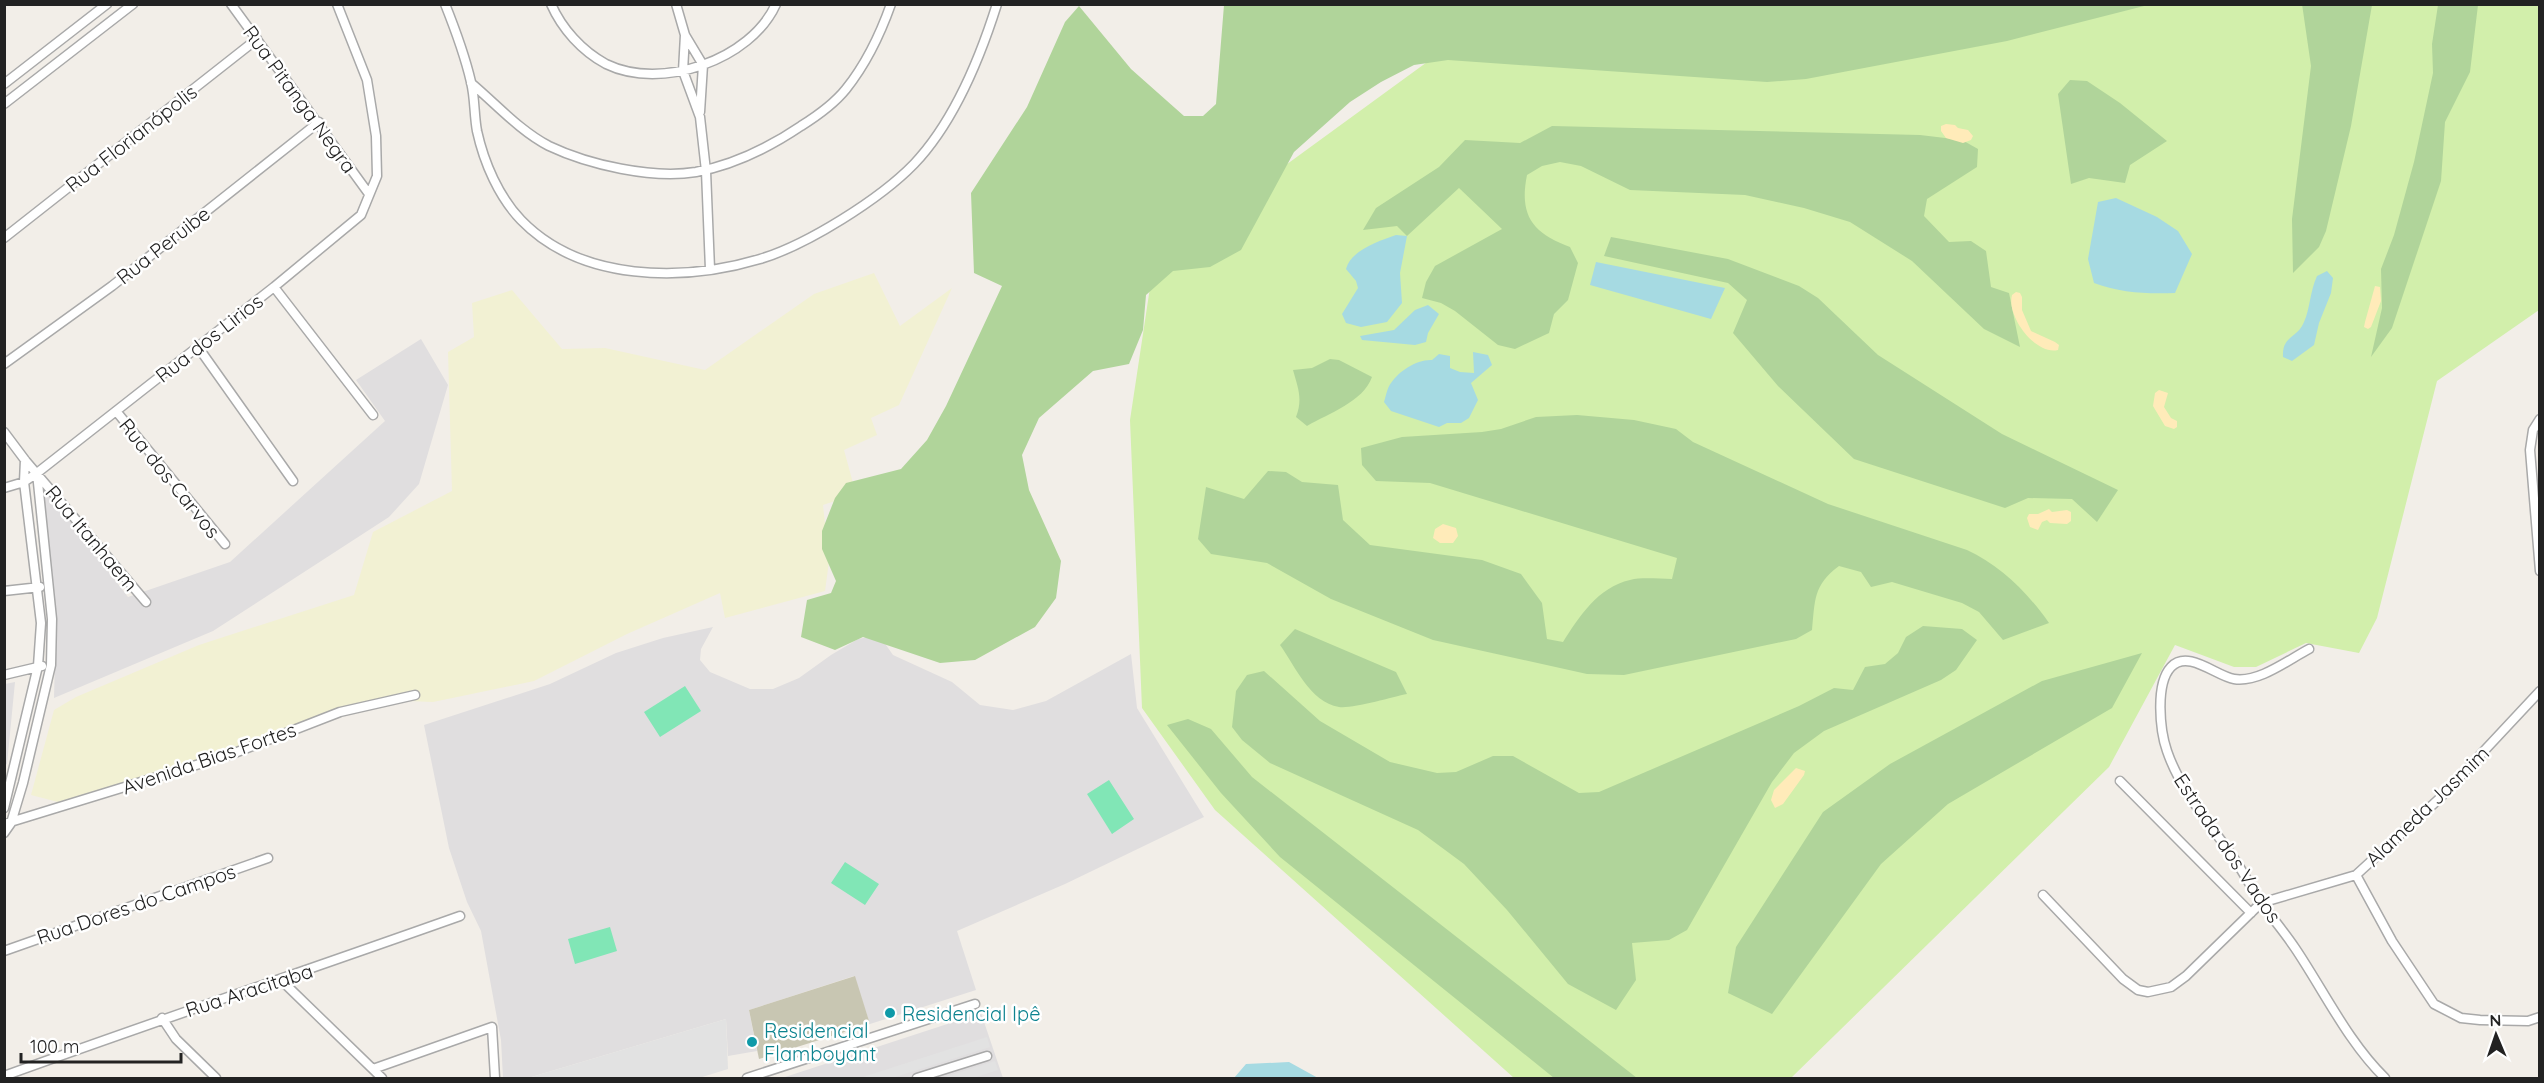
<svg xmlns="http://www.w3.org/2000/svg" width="2544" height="1083" font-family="Quicksand,sans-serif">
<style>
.residential{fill:#e0dedf}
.construction{fill:#c8c6b2}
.farmland{fill:#f2f1d3}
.grass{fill:#d2efab}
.forest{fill:#b0d49a}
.sand{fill:#ffebb9}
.pitch{fill:#81e6b6}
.parking{fill:#e2e2e2}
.water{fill:#a6dae2}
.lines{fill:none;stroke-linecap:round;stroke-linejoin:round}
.street-casing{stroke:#a9a9a9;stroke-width:11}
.street{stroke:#fff;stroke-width:8}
.culture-dot{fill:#0f9aa8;stroke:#fff;stroke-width:2}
.labels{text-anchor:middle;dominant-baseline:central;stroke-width:5;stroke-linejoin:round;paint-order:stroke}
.street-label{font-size:20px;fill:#222;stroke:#fff}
.culture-label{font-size:20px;fill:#0d838f;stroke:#fff;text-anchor:start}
</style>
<rect width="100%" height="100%" fill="#f2eee8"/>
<path class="residential" d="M421,339L448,385L419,484L389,517L213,631L54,698L56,619L44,498L50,495L128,597L230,562L385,421L356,380Z
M713,627L701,649L700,660L710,672L750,689H773L799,678L831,655L858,639L879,635L893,655L952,682L980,705L1013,710L1046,701L1131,654L1137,708L1204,817L1065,884L957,931L976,990L870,1024L854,976L749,1010L757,1051L728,1056L726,1019L528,1078H503L501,1040L481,931L467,902L449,848L424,725L550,684L616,653L663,638Z
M15,682L7,764L5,765V684Z
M981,1013L1003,1078H782Z"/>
<path class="construction" d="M855,976L870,1024L759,1059L749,1010Z"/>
<path class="farmland" d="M874,273L900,326L952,288L899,405L871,418L877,435L844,450L856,494L823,505L829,561L825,591L725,618L720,593L627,634L534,681L433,702L408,701L383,704L58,802L31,795L54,710L76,697L199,645L354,595L373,532L452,491L448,352L474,337L472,303L512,290L562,349L605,348L705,370L814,294Z"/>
<path class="grass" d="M2053,5H2539V310L2437,381L2377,618L2359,653L2306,643L2256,667H2234L2175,645L2109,767L1791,1078H1514L1215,810L1142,708L1130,420L1154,261L1434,57Z"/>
<path class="forest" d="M2302,4L2372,5L2351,126L2326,231L2319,247L2293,273L2292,219L2311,66Z
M1224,5V4L2148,5L2007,41L1806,79L1767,82L1448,60L1414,65L1381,82L1350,102L1294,152L1241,250L1210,267L1173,271L1146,295L1143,330L1129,364L1093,371L1039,418L1022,455L1029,490L1061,561L1056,598L1035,627L975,660L940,663L863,637L835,650L801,637L807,600L831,593L836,581L822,549V531L835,498L846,483L901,469L927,440L946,406L1002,286L974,273L971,193L1027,107L1065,22L1079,6L1131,69L1184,116H1203L1216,104Z
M2438,5H2478L2470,72L2445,122L2441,181L2392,328L2371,357L2382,308L2381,269L2394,235L2414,162L2433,73L2432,44Z
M2070,80L2087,81L2120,103L2167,141L2130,165L2125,183L2089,178L2071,184L2058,94Z
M1552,126L1920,135L1962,140L1978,149L1977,167L1927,199L1924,216L1949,242L1971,241L1986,251L1991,287L2009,293L2020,347L1984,329L1912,261L1850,222L1804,208L1745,195L1630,190L1581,166L1560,162L1542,166L1527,175C1519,215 1532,233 1570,247L1578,263L1568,300L1554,314L1549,333L1515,349L1498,345L1455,311L1441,303L1422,298L1426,282L1435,266L1502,229L1459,188L1407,236L1397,226L1363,230L1376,208L1439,167L1465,140L1520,143Z
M1611,237L1728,259L1799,286L1818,298L1878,355L2002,434L2118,490L2097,522L2072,499L2028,498L2005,508L1854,459L1778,386L1733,333L1747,300L1728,283L1604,256Z
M1330,359L1339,360L1372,377C1363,402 1329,413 1307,426L1296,417C1303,399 1298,388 1293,370L1312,368Z
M1577,415L1634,420L1676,429L1693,442L1828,504L1967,550C2000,565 2028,593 2049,623L2003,640L1979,612L1962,603L1892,582L1871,587L1861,572L1839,566C1813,585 1815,601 1812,630L1796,639L1624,675L1587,674L1433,640L1331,599L1267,563L1211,554L1198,539L1206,487L1244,499L1268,471L1286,472L1302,482L1338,485L1343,520L1370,545L1482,560L1521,574L1542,603L1547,639L1563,642C1579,617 1598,587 1630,580C1642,577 1659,579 1672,579L1677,558L1430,483L1376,481L1362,465L1361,448L1402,437L1482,432L1501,429L1536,417Z
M1923,626L1962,629L1977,640L1956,670L1941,680L1824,731L1794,753L1772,782L1687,930L1669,940L1632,943L1636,980L1616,1010L1568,984L1507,910L1464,864L1418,830L1270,763L1242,740L1232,727L1236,691L1247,675L1264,671L1320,721L1390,762L1437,773L1456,772L1493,756H1513L1579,793L1599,792L1799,706L1834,688L1853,690L1865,667L1885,664L1898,653L1906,637Z
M1295,629L1396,672L1407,694C1392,697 1352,709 1339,707C1310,702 1295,666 1280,645Z
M2142,653L2112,708L1948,804L1881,864L1772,1014L1728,993L1736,947L1823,812L1890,764L2042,681Z
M1188,719L1211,729L1252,777L1637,1078H1554L1280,857L1221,793L1167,725Z"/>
<path class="sand" d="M1946,124L1955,125L1958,128L1968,130L1973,136L1971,140L1963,143L1946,138L1941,131V126Z
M2375,286L2380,287L2381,301L2371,327L2368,329L2364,327L2365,322Z
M2016,292L2020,293L2022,297V310L2031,331L2055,342L2059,345L2058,350C2036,356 2006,316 2012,295Z
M2159,390L2168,393L2164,407L2171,418L2177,421V427L2174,429L2165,426L2153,406L2155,393Z
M2049,509L2052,512L2067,510L2071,512V521L2067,524L2050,523L2047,520L2042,522L2038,530L2030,527L2027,518L2029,514H2038Z
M1443,524L1456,528L1458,536L1453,543H1440L1433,538L1435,529Z
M1796,768L1805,771L1804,775L1783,804L1775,808L1771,800L1774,790Z"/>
<path class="pitch" d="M685,686L701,711L660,737L644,712Z
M1109,780L1134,819L1112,834L1087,794Z
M845,862L879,884L865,905L831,883Z
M610,927L617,951L575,964L568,939Z"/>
<path class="parking" d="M726,1019L728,1069L699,1078H528Z
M987,1037L990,1047L892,1078H860Z
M995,1061L998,1070L973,1078H942Z"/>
<path class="water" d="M2116,198L2157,217L2178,231L2192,254L2175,293C2146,294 2121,293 2094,283L2088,259L2098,202Z
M1396,235L1407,236L1400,273L1402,303L1387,322L1361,327L1346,323L1342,314L1358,288L1356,281L1346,269C1351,250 1379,241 1396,235Z
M1596,262L1725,288L1711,319L1590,285Z
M2327,271L2333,278L2331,293L2319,323L2314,345L2292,361L2283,357C2282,335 2297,339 2304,322C2310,309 2310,291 2317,276Z
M1428,305L1439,314L1428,333L1426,342L1415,345L1362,340L1360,336L1394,330L1415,310Z
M1473,352L1488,355L1492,365L1471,383L1478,400L1469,418L1461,423H1447L1439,427L1391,411L1384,402C1386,396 1387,388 1391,383C1399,371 1417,359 1432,360L1439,354L1450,356V368L1460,372L1474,373Z
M1289,1062L1318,1078H1234L1246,1064Z"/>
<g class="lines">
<defs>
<path id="street" d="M231,4L369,194
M445,4C455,29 465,56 471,82C475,98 474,115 477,131C484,163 499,197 521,220C581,282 683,282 760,259C807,245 880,199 914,164C953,123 980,58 997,4
M551,4C562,29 582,51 606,64C661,91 751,60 776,4
M676,4L685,35L703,65L700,112
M685,35L683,71L700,117L706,171L710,269
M471,83C496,104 520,131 549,146C589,165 652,179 696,172C733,165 770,147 801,126C817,116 834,104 846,89C866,64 880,35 891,4
M4,84L107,4
M4,104L133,4
M4,238L257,39
M274,287L373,415
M198,347L293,481
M4,364L112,286L319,122
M116,411L225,544
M2540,419L2533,430L2530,450L2540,571
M4,432L25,460L146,602
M4,488L24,482L37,473L274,287L361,215L377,176L376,136L367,80L337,4
M4,591L40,587
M2309,649C2288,660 2259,683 2234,679C2216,676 2188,649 2171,667C2155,684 2160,731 2167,751C2180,789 2208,822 2231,854C2243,871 2251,888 2263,905C2273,919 2285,933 2295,948C2324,991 2348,1042 2385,1078
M4,675L42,666
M2120,781L2251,913
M4,808L38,666L41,623L24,482L25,460
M4,824L232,754L340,712L415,695
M4,833L11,823L23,783L51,665L52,619L37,473
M2356,875L2392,941L2434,1004L2461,1018L2480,1020L2528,1021L2540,1017
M2043,895L2123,979L2138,990L2148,992L2171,987L2186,976L2261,903L2356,875L2440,798L2540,691
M4,951L268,858
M281,980L382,1078
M162,1018L176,1039L216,1078
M373,1069L492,1027L495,1078
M4,1076C156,1021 308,970 460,916
M747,1078L975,1004
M917,1078L987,1056"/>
</defs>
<use href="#street" class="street-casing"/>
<use href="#street" class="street"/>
</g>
<g class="culture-dot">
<circle cx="890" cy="1013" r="6"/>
<circle cx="752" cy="1042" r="6"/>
</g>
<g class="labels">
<g class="street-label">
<text transform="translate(300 99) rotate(54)">Rua Pitanga Negra</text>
<text transform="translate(131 138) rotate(-38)">Rua Florianópolis</text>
<text transform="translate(163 245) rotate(-38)">Rua Peruibe</text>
<text transform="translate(209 338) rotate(-38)">Rua dos Lirios</text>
<text transform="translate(170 478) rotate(51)">Rua dos Carvos</text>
<text transform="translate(92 538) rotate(50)">Rua Itanhaem</text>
<text transform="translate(209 758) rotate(-19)">Avenida Bias Fortes</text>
<text transform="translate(2427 806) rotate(-44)">Alameda Jasmim</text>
<text transform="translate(2228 848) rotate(56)">Estrada dos Vados</text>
<text transform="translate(136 904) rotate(-19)">Rua Dores do Campos</text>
<text transform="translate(249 990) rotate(-18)">Rua Aracitaba</text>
</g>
<g class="culture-label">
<text x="902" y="1013">Residencial Ipê</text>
<text x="764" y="1030">Residencial<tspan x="764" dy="23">Flamboyant</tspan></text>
</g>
</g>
<rect width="2544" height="1083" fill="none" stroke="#222222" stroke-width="12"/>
<g transform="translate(2496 1035) rotate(358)" stroke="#ffffff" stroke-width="4.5" paint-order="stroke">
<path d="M0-4.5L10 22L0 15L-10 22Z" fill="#222222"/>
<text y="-9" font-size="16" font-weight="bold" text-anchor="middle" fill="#222222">N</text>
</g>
<path d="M21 1053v9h160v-9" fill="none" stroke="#222222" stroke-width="3"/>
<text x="30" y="1053" font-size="18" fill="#222222" stroke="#ffffff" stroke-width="4.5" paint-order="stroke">100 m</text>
</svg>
